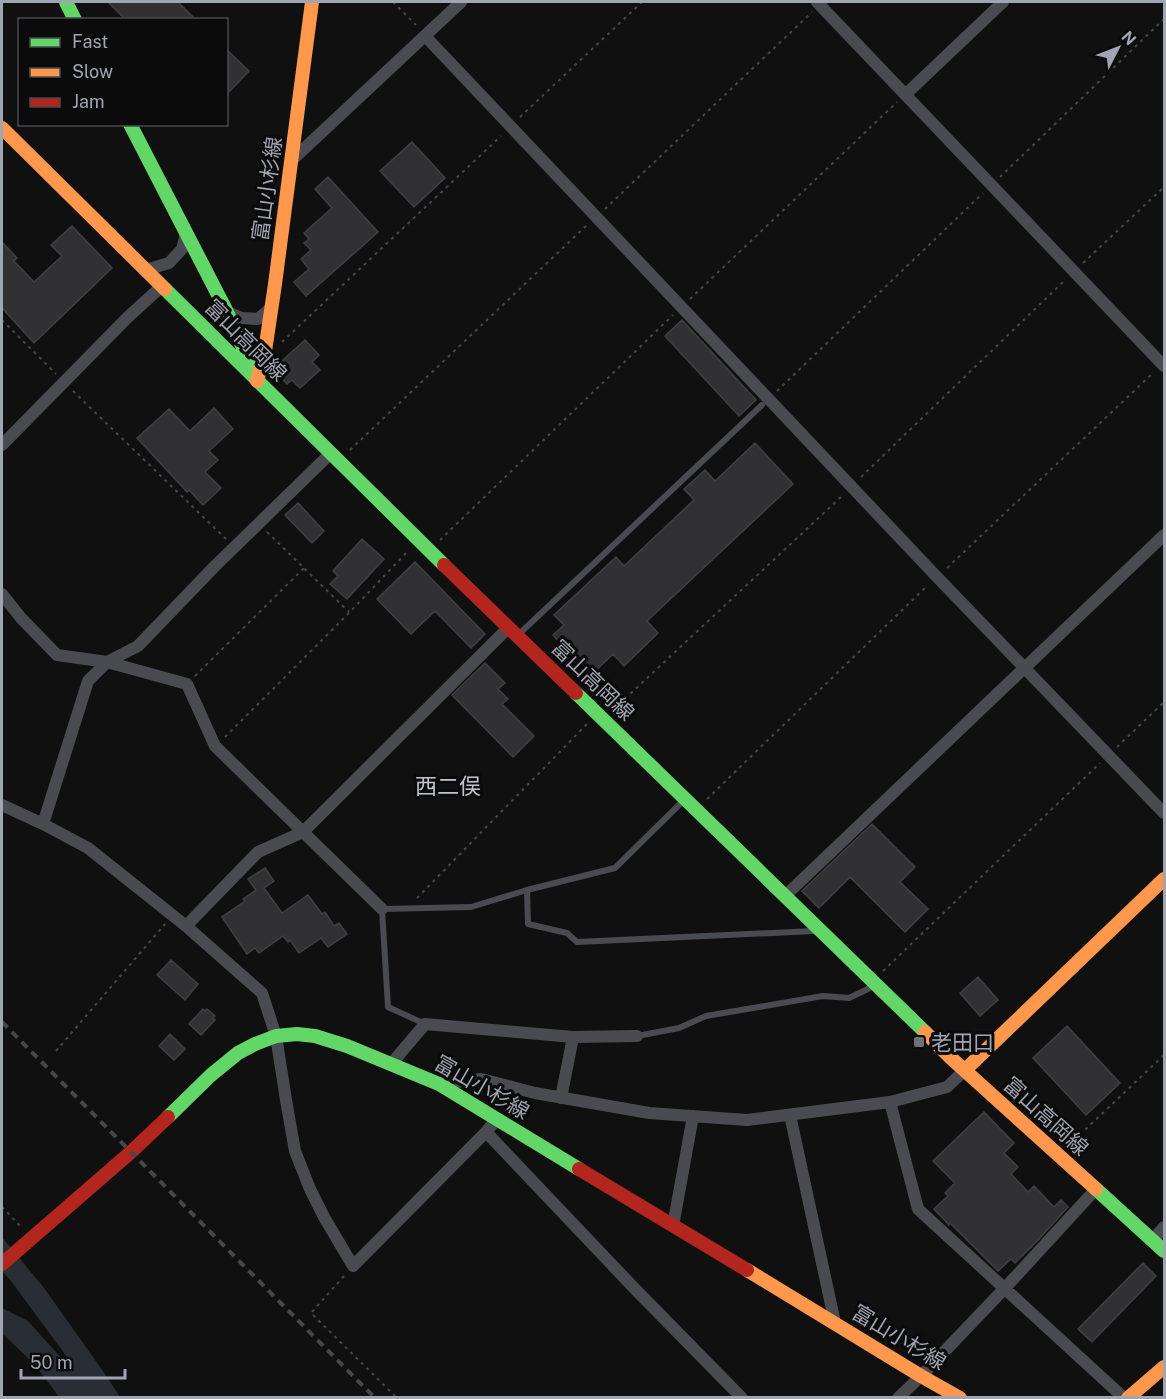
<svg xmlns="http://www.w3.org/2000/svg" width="1166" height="1399" font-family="'Public Sans','Noto Sans JP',sans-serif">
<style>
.water{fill:#282e34}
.building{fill:#313133;stroke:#404044;stroke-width:1.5}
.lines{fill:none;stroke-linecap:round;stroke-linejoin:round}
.path{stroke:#46474a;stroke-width:2;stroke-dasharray:3 4.5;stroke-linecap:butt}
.lane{stroke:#4a4b50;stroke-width:6}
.street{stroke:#4a4b50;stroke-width:12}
.fast{stroke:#63d668;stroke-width:14}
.slow{stroke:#ff974d;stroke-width:14}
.jam{stroke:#b3261e;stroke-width:14}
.rail{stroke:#464749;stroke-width:4;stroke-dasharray:8 6;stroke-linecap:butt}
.poi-dot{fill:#6e7179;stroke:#0b0b0c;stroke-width:2}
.labels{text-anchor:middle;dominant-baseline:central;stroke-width:6;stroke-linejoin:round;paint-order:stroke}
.street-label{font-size:21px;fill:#a1a5b1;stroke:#0b0b0c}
.poi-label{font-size:21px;fill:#a1a5b1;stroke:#0b0b0c;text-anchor:start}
.neighbourhood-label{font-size:22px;fill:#c2c4cd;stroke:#0b0b0c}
</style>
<rect width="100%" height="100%" fill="#101010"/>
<path class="water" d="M2,1237L44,1288L105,1374L120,1397H59L36,1366L5,1336L2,1334V1308L28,1321L63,1360L67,1357L11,1281L2,1271Z"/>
<path class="building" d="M108,2H178L196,20H126Z
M226,49L249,71L226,95Z
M412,142L445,178L414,207L380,171Z
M328,177L378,232L306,296L294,282L309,269L301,259L311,250L304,243L309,239L304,233L332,208L315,189Z
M72,226L112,268L34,343L2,308V242L17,258L14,261L34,282L62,256L51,245Z
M682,320L756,400L739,416L665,336Z
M305,340L319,355L312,362L320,370L300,388L292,380L287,384L273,369Z
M214,408L233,429L209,451L218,460L205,472L221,488L203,505L189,490L187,492L137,438L169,409L190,431Z
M755,443L793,484L647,621L658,633L624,666L613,654L590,676L553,635L564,625L554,615L616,557L624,566L694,500L684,489L705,470L715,481Z
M298,503L324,531L312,543L285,515Z
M362,539L384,559L347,599L330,584L338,576L333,571Z
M415,562L485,634L471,648L435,611L411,634L377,599Z
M485,663L505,683L498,689L508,699L502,704L534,736L513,757L452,695Z
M872,824L915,867L900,882L928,909L905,932L850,877L819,908L802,891Z
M265,868L274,881L264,888L282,913L308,895L322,914L325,912L334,926L339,923L347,934L328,947L321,938L299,953L290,940L288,942L283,936L259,953L255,948L247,954L222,917L245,901L243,899L256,890L248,879Z
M171,960L198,984L185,1000L157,975Z
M978,977L998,1000L980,1016L960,993Z
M203,1009L205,1011L207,1009L215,1016L213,1019L215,1020L201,1035L189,1024Z
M1067,1026L1120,1083L1086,1115L1033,1058Z
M170,1034L185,1049L174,1060L159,1046Z
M984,1112L1014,1143L1004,1153L1018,1167L1011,1174L1028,1192L1034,1186L1054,1207L1061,1200L1068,1207L1040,1238L1015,1263L1011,1259L998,1271L950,1223L949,1225L934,1209L948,1196L945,1193L955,1183L933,1161Z
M1143,1263L1156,1276L1092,1342L1078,1329Z"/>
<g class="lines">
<path class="path" d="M393,2L416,25
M520,117L642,2
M1000,177L1164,19
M605,209L812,12
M1083,263L1164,187
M690,299L897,102
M2,320L56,374
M282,342L501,136
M73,391L226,539
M777,391L983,193
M350,450L587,225
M861,477L1064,281
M267,532L349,612
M440,540L673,315
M947,568L1154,372
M195,676L304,568
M614,709L842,496
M225,737L346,616L408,551
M1117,747L1164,702
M707,799L927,586
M417,898L587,724
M883,971L1100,763
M56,1051L165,924
M1069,1145L1164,1055
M2,1207L22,1228
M344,1276L311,1313L397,1398"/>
<path class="lane" d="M518,635L762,405
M527,890L528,924L567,933L577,942L814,931
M425,1024L388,1007L382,909L471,907L527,890L615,868L682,802
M637,1036L679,1028L706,1016L823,996L849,998L872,987"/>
<path class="street" d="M817,2L1164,366
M425,36L937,577L1164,813
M906,94L1003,2
M292,160L461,2
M145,270L169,263L182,249L186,234
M227,312L242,318L258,319L272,307
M2,445L128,317L162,286
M2,594L21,618L57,655L107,662L187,684L215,746L382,909
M2,805L43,824L88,848L186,926L262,993L276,1036L286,1100L295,1151L310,1189L324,1217L353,1266L486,1132L497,1119
M43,824L88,681L107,662L138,646L215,566L331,453
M785,896L1164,535
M186,926L258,852L303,832L509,627
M392,1063L425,1024L573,1037L637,1036
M439,1084L481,1079L535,1093L649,1113L747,1120L890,1102L947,1087L965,1070
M561,1098L573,1037
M890,1102L918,1209L1124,1398
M790,1115L835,1323
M486,1132L635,1289L742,1398
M673,1226L693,1116
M1152,1240L1164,1227
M898,1398L921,1376L1005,1288L1096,1189"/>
<path class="fast" d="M66,2L75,20
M130,124L227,312L256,377
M165,289L444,565
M576,693L925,1032
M168,1117L211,1075L238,1053L255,1044L276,1036L297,1034L315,1036L347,1046L439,1084L579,1169
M1096,1189L1164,1251"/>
<path class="slow" d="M2,128L165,289
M257,381L265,351L275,284L312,2
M925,1032L951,1058L1096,1189
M965,1070L1164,879
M747,1270L921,1376L960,1398
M1128,1398L1164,1367"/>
<path class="jam" d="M444,565L576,693
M579,1169L747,1270
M2,1264L131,1152L168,1117"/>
<path class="rail" d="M2,1022L375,1398"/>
</g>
<rect class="poi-dot" x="913" y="1036" width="12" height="12" rx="3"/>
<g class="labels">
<g class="street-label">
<text transform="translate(267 189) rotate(-82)">富山小杉線</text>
<text transform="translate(246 340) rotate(45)">富山高岡線</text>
<text transform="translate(593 680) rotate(44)">富山高岡線</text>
<text transform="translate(482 1087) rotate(30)">富山小杉線</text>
<text transform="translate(1046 1116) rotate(42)">富山高岡線</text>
<text transform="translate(899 1337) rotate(31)">富山小杉線</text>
</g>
<g class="poi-label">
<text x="931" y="1042">老田口</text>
</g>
<g class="neighbourhood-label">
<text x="448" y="786">西二俣</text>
</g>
</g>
<rect width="1166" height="1399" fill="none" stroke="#a1a5b1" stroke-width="6"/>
<rect x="18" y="18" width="210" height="108" fill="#0b0b0c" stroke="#47494e" stroke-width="1.5"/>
<rect x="30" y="38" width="30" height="9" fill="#63d668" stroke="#47494e" stroke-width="1.5"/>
<text x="72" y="48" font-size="18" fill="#a1a5b1">Fast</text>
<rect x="30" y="68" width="30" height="9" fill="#ff974d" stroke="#47494e" stroke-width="1.5"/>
<text x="72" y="78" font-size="18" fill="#a1a5b1">Slow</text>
<rect x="30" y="98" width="30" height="9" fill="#b3261e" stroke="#47494e" stroke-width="1.5"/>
<text x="72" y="108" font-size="18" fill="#a1a5b1">Jam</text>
<g transform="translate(1118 48) rotate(48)" stroke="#0b0b0c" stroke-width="4.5" paint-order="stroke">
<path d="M0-4.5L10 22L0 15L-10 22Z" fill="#a1a5b1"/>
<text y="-9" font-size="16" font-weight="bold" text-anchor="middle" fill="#a1a5b1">N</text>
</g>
<path d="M21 1369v9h104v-9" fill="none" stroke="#a1a5b1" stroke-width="3"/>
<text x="30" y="1369" font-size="18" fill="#a1a5b1" stroke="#0b0b0c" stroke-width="4.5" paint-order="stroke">50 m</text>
</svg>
